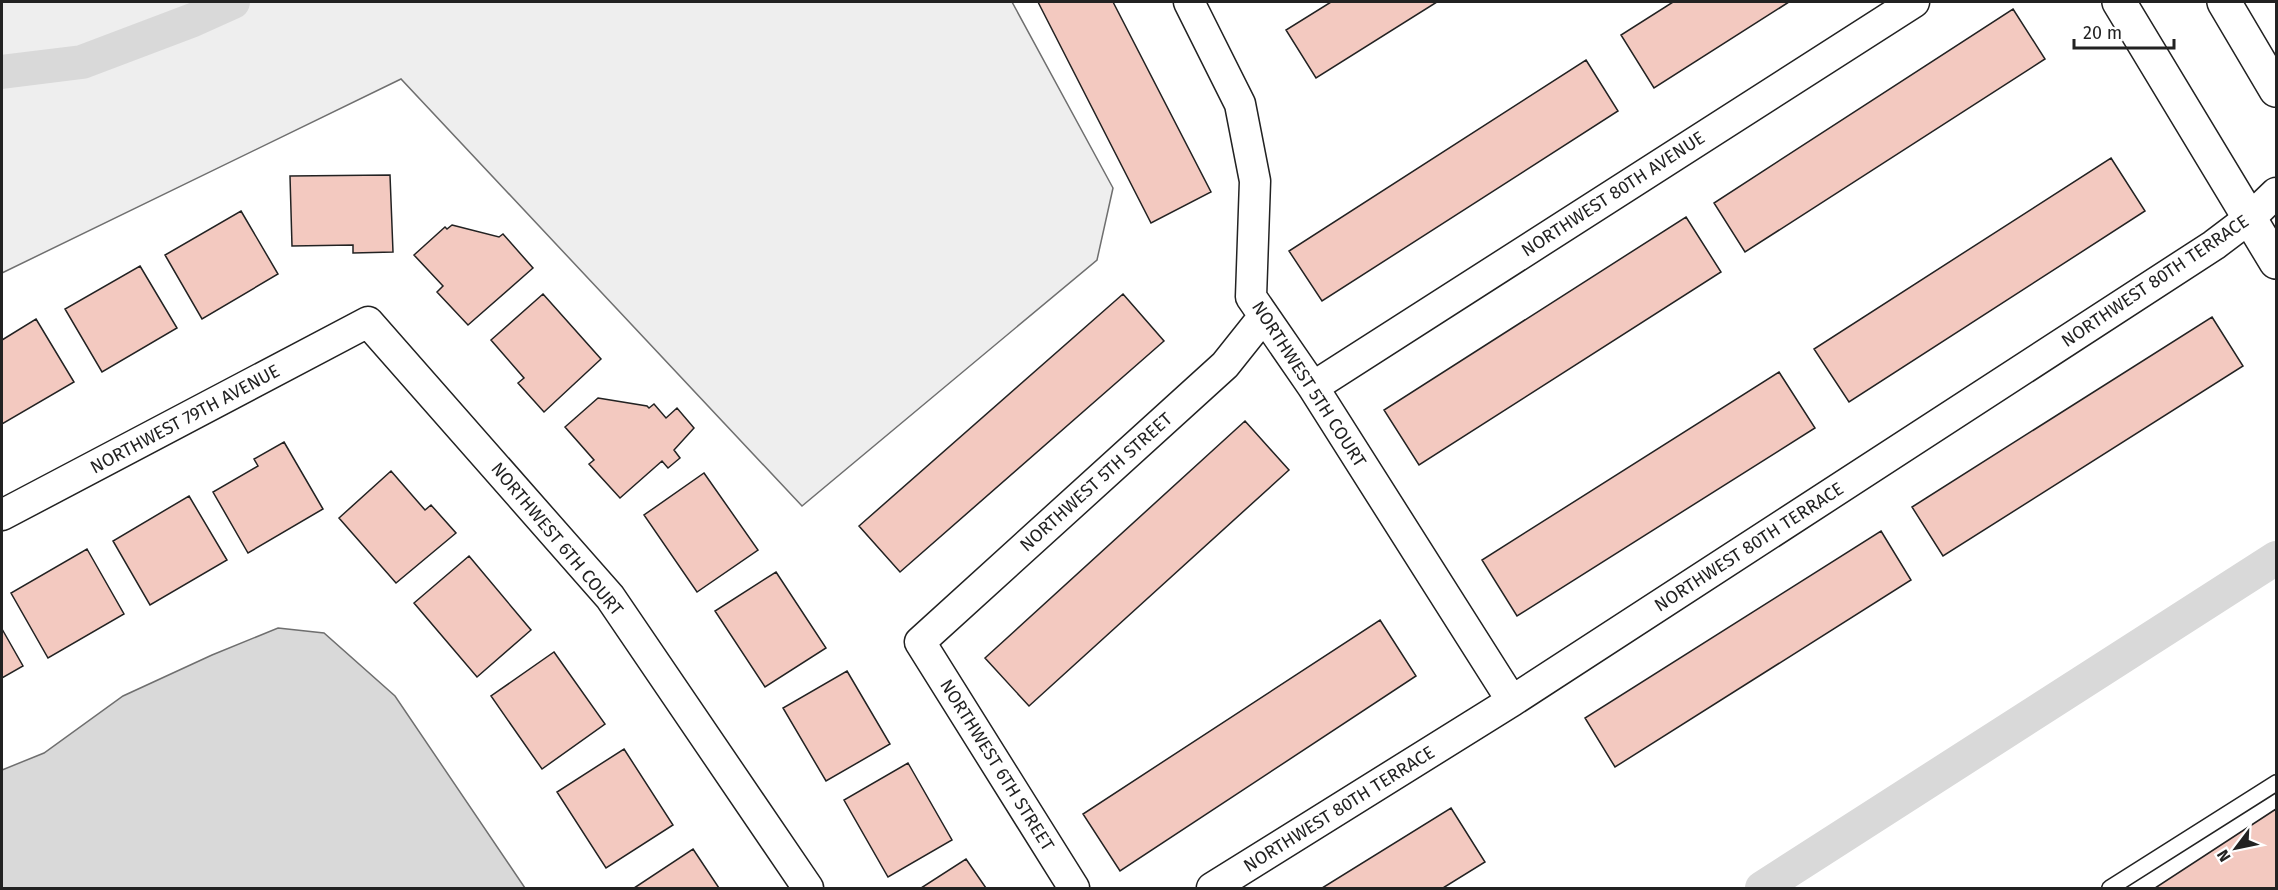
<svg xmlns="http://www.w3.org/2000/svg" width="2278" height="890" font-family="'Fira Sans',sans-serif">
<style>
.green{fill:#eee;stroke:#6f6f6f;stroke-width:1.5}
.water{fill:#d9d9d9;stroke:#6f6f6f;stroke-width:1.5}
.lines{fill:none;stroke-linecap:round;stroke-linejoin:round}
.canal{stroke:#d9d9d9;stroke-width:34}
.building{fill:#f3c9c0;stroke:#222;stroke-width:1.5}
.lane-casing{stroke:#222;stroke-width:18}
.street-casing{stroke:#222;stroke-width:33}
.primary-casing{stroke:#222;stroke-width:36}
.lane{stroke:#fff;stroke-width:15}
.street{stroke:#fff;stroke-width:30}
.primary{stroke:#fff;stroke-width:33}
.labels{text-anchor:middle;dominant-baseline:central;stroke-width:4.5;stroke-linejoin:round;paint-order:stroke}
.street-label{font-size:18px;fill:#222;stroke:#fff}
</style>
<rect width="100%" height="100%" fill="#fff"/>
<path class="green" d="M2,2H1012L1113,188L1097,260L802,506L401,79L2,273Z"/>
<path class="water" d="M278,628L324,633L395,696L525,888H2V770L44,753L123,696L212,655Z"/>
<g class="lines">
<path class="canal" d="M2,72L82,62L193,20L233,2
M1762,888L2276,558"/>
</g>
<path class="building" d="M1038,2H1113L1211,192L1151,223Z
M1331,2H1437L1316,78L1286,30Z
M1673,2H1789L1654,88L1621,35Z
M2013,9L2045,59L1745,252L1714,203Z
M1586,60L1618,111L1322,301L1289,251Z
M2111,158L2145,211L1849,402L1814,349Z
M390,175L393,252L353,253V245L292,246L290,176Z
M241,211L278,274L202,319L165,255Z
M1686,217L1721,272L1419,465L1384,410Z
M452,225L499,237L503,234L533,268L468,325L437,292L443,286L414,255L445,227L447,229Z
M140,266L177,328L102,372L65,309Z
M543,294L601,359L544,412L518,383L524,378L491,340Z
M1123,294L1164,341L900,572L859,526Z
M2212,317L2243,366L1943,556L1912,507Z
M36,319L74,382L2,424V340Z
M1779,372L1815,428L1517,616L1482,560Z
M598,398L647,406L649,408L654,404L666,418L677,408L694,428L674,450L680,458L668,468L662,461L620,498L589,464L594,460L565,427Z
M1245,421L1289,470L1029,706L985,658Z
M284,442L323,509L248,553L213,492L258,466L254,459Z
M391,471L425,510L431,505L456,533L396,583L339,518Z
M704,473L758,550L697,592L644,515Z
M189,496L227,560L150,605L113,541Z
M1881,531L1911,580L1615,767L1585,718Z
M87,549L124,614L48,658L11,593Z
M469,556L531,630L477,677L414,603Z
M776,572L826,648L765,687L715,611Z
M1380,620L1416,676L1120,871L1083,814Z
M2,629L23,666L2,678Z
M554,652L605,724L542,769L491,696Z
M847,671L890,744L826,781L783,708Z
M624,749L673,825L606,868L557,792Z
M908,763L952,840L888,877L844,800Z
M1451,808L1485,862L1443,888H1322Z
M2276,809V888H2155Z
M693,849L719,888H634Z
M966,859L986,888H921Z"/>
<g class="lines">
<defs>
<path id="lane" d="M2110,888L2276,783"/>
<path id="street" d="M1189,2L1240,104L1255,181L1251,297L1313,387L1512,701
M1313,387L1914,2
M2,515L368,322L610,597L808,888
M1074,888L920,642L1225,365L1264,316
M1212,888L1512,701L2214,245L2251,217L2276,193"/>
<path id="primary" d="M2119,2L2276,262
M2224,2L2276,90"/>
</defs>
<use href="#lane" class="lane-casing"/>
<use href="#street" class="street-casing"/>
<use href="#primary" class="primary-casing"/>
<use href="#lane" class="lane"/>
<use href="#street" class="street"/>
<use href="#primary" class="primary"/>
</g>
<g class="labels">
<g class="street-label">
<text transform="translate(1613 194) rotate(-33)">NORTHWEST 80TH AVENUE</text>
<text transform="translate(2155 281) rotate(-34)">NORTHWEST 80TH TERRACE</text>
<text transform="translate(1309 384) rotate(57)">NORTHWEST 5TH COURT</text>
<text transform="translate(185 419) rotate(-28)">NORTHWEST 79TH AVENUE</text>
<text transform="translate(1096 482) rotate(-42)">NORTHWEST 5TH STREET</text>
<text transform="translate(557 539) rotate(50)">NORTHWEST 6TH COURT</text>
<text transform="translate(1749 547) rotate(-33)">NORTHWEST 80TH TERRACE</text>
<text transform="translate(997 765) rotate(58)">NORTHWEST 6TH STREET</text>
<text transform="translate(1339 809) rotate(-32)">NORTHWEST 80TH TERRACE</text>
</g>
</g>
<rect width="2278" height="890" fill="none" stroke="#222222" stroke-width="6"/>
<g transform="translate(2236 848) rotate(238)" stroke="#ffffff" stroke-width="4.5" paint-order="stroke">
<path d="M0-4.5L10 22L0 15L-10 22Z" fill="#222222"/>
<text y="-9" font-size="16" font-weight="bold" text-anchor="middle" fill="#222222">N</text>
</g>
<path d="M2074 39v9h100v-9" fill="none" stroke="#222222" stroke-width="3"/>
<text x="2083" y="39" font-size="18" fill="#222222" stroke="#ffffff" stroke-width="4.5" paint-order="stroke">20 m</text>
</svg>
